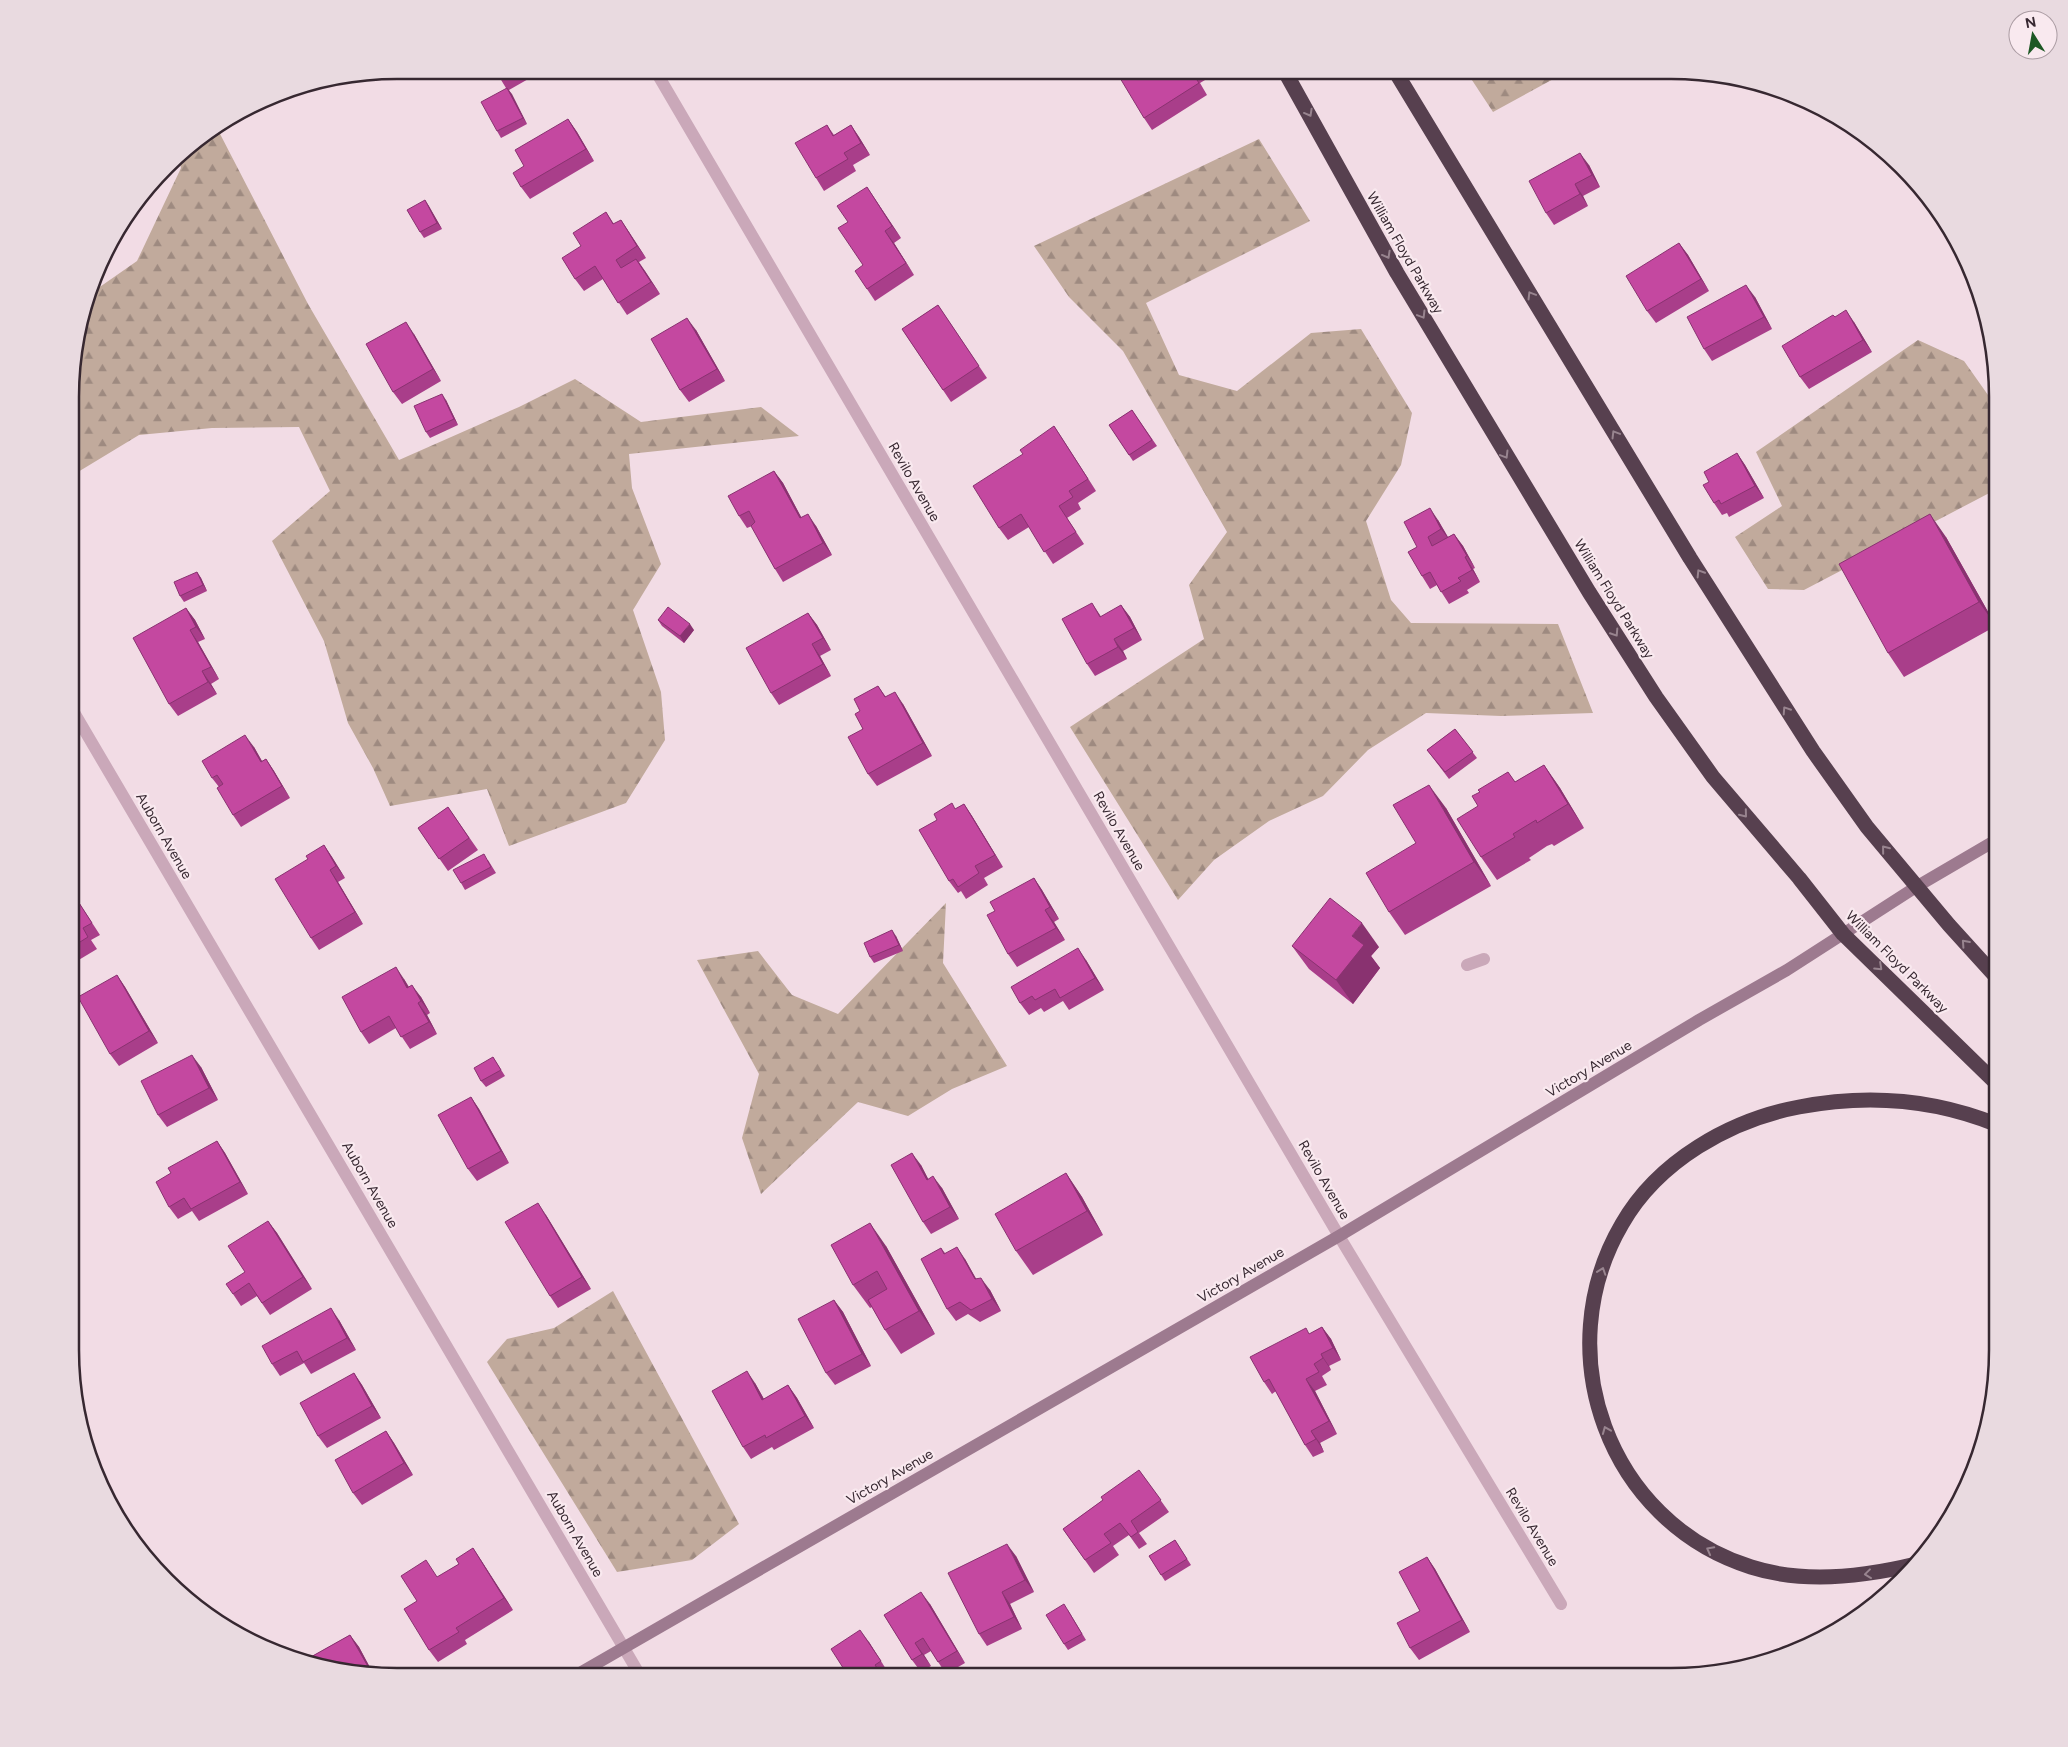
<svg xmlns="http://www.w3.org/2000/svg" width="2068" height="1747" font-family="Figtree,sans-serif">
<style>
.forest{fill:url(#forest-firs)}
.lines{fill:none;stroke-linecap:round;stroke-linejoin:round}
.lane{stroke:#caa8b9;stroke-width:12}
.street{stroke:#caa8b9;stroke-width:12}
.secondary{stroke:#9d7a8f;stroke-width:12}
.highway{stroke:#57404f;stroke-width:15}
.wall{fill:#a93e8a}
.shaded-wall{fill:#893270}
.building{fill:#c448a0;stroke:#893270}
.oneway{stroke:#98848f}
.labels{text-anchor:middle;dominant-baseline:central;stroke-width:4.5;stroke-linejoin:round;paint-order:stroke}
.street-label{font-size:14px;fill:#372831;stroke:#f9e9ef}
.rim{fill:none;stroke:#372831;stroke-width:2.5}
</style>
<defs>
<pattern id="forest-firs" width="22" height="20" patternUnits="userSpaceOnUse" patternTransform="scale(1.25)"><rect width="22" height="20" fill="#c1aa9c"/><path d="M5 1l3.5 6h-7zM16 11l3.5 6h-7z" fill="#9e8a80"/></pattern>
</defs>
<rect width="100%" height="100%" fill="#f2dce5"/>
<path class="forest" d="M1466,71H1568L1493,112Z
M218,130L308,304L399,460L519,407L575,379L641,422L761,407L799,436L629,454L632,488L661,564L633,610L661,692L665,740L626,803L509,846L487,789L390,806L373,768L348,723L324,641L272,541L330,491L299,427L212,428L139,435L73,475V354L94,291L137,261L181,168L178,155L182,151Z
M1259,139L1310,221L1146,303L1179,375L1237,391L1311,333L1361,329L1412,413L1401,465L1366,521L1391,600L1411,623L1558,624L1593,713L1501,716L1426,713L1368,750L1323,796L1269,821L1214,860L1178,900L1070,727L1204,639L1189,585L1227,532L1123,351L1069,297L1034,246Z
M1918,340L1964,361L1988,395L1997,396V489L1804,590L1768,589L1735,537L1782,506L1756,452Z
M946,903L943,963L1007,1066L952,1089L908,1116L858,1102L761,1194L742,1138L759,1074L697,960L758,951L792,995L838,1014Z
M613,1291L739,1524L692,1560L617,1572L487,1362L507,1339L554,1328Z"/>
<g class="lines">
<path class="lane" d="M1996,567L1997,566"/>
<path class="street" d="M655,70L1339,1236L1561,1604
M72,709L641,1677
M1467,965L1484,959"/>
<path class="secondary" d="M573,1677L1339,1236L1699,1020L1787,970L1916,887L1998,839"/>
<path class="highway" d="M1284,70L1397,273L1589,592L1656,697L1713,777L1799,878L1843,934L1998,1085
M1395,71L1690,558L1813,751L1867,827L1949,925L1998,979
M1916,1564C1863,1577 1804,1584 1751,1567C1608,1522 1547,1352 1622,1224C1658,1161 1730,1120 1799,1107C1866,1094 1934,1099 1998,1125"/>
</g>
<path class="wall" d="M495,70H544L509,90L527,124L501,138L497,131L506,88Z
M1133,70H1206L1210,77L1200,83L1207,95L1152,130L1144,118Z
M568,119L577,132L594,161L530,199L521,187L524,166Z
M827,125L834,135L851,125L859,137L870,155L853,165L856,171L824,191L816,178Z
M1589,165L1600,187L1583,196L1588,206L1554,225L1546,213Z
M1903,166L1913,181L1909,182L1901,170Z
M1916,186L1944,228L1942,229L1934,217Z
M867,187L901,238L894,243L914,275L875,301L867,289L863,265L848,222Z
M425,200L442,229L424,238L420,232Z
M606,212L614,224L621,220L629,232L646,258L639,262L660,294L627,315L603,279L584,291L575,279L581,246Z
M1679,243L1688,255L1709,291L1656,323L1647,311Z
M1755,297L1772,329L1712,361L1704,349Z
M938,305L987,378L951,402L902,329Z
M1835,317L1854,322L1872,352L1809,389L1800,377Z
M696,330L725,381L689,402L680,390Z
M414,334L441,381L402,404L393,392Z
M446,400L458,425L430,438L426,432Z
M1132,410L1157,446L1133,461L1109,425Z
M1054,426L1096,491L1078,503L1081,509L1067,518L1084,544L1053,564L1029,527L1008,540L999,528L1023,454Z
M1737,453L1745,465L1764,498L1729,517L1727,513L1722,515L1714,503L1709,482Z
M774,471L783,483L801,517L816,526L832,555L783,582L775,569L752,526L747,528L739,516Z
M1438,520L1448,537L1454,534L1463,546L1475,568L1473,569L1480,582L1467,590L1469,593L1449,604L1437,585L1430,589L1422,576L1417,547Z
M1946,537L1996,626L1904,677L1888,653Z
M197,572L201,578L207,591L184,602L180,596Z
M1121,605L1130,617L1142,640L1123,651L1127,659L1095,676L1087,664Z
M186,608L195,620L205,639L198,642L219,679L211,684L217,694L178,716L169,704Z
M808,613L817,625L831,650L820,656L831,676L779,705L771,693Z
M658,620L694,630L684,643L662,626Z
M878,686L886,697L903,704L932,756L877,786L868,774L860,711Z
M1455,729L1477,758L1449,779L1427,750Z
M254,747L262,761L266,759L274,771L290,798L241,827L233,815L219,787L212,778Z
M1544,765L1560,788L1584,828L1554,846L1552,844L1547,846L1529,858L1531,860L1497,880L1481,857L1478,806L1480,792L1508,772L1515,782Z
M964,804L972,816L1003,867L984,878L988,885L966,899L961,891L958,893L949,881L937,820Z
M448,807L478,850L448,871L418,828Z
M1446,808L1491,886L1405,935L1389,912L1416,843Z
M324,845L332,857L345,878L338,882L363,924L319,950L311,938L308,859Z
M488,860L496,873L465,890L461,883Z
M1034,878L1042,890L1059,919L1054,922L1065,940L1017,967L1008,954L995,911Z
M72,892L100,935L91,940L97,949L72,964Z
M896,936L903,951L874,963L870,957Z
M1292,946L1379,947L1371,956L1380,968L1353,1004L1309,969Z
M1086,960L1104,990L1069,1010L1063,1001L1044,1012L1041,1008L1029,1015L1020,1003Z
M117,975L125,987L158,1043L119,1066L110,1054Z
M404,979L409,987L421,997L430,1013L427,1015L437,1034L410,1049L396,1028L369,1044L361,1032Z
M493,1057L505,1076L486,1087L481,1081Z
M201,1067L218,1100L167,1127L158,1115Z
M471,1097L479,1109L509,1163L477,1181L468,1169Z
M217,1141L225,1153L248,1194L199,1221L192,1211L178,1219L169,1207Z
M921,1165L928,1179L942,1188L959,1219L931,1234L923,1222Z
M1066,1173L1082,1197L1103,1235L1033,1275L1016,1251Z
M546,1215L591,1289L558,1308L550,1296Z
M268,1221L277,1233L312,1289L270,1315L257,1296L241,1306L233,1294L245,1272Z
M886,1246L935,1334L901,1354L885,1330L872,1307L870,1308L853,1285Z
M941,1248L945,1253L965,1259L976,1279L990,1290L1001,1311L980,1322L968,1314L956,1321L947,1309Z
M834,1300L843,1312L871,1366L835,1385L826,1373Z
M339,1320L356,1350L311,1374L304,1363L280,1376L272,1364Z
M1322,1327L1331,1339L1341,1360L1329,1366L1331,1370L1322,1376L1327,1385L1315,1391L1337,1434L1320,1443L1324,1452L1313,1457L1305,1445L1276,1391L1272,1394L1264,1382L1310,1334Z
M354,1373L362,1385L381,1418L327,1448L318,1436Z
M755,1383L764,1399L788,1385L797,1398L814,1428L774,1450L772,1447L751,1459L743,1447Z
M386,1431L394,1443L413,1475L362,1505L353,1493Z
M94,1469L102,1481L115,1503L114,1504L95,1476Z
M1139,1470L1169,1512L1139,1533L1147,1544L1139,1549L1129,1535L1113,1546L1119,1555L1094,1573L1063,1529L1103,1500Z
M1175,1540L1191,1565L1165,1581L1149,1556Z
M473,1548L513,1610L465,1640L467,1644L438,1662L429,1650L417,1601L438,1577L459,1564Z
M1016,1556L1034,1592L1010,1604L1022,1629L987,1646L979,1634Z
M1427,1557L1435,1569L1470,1632L1419,1660L1410,1648L1420,1611Z
M930,1604L965,1663L946,1674L931,1651L924,1655L931,1666L921,1672L912,1660L884,1615Z
M1068,1610L1086,1640L1068,1650L1064,1644Z
M350,1635L359,1647L374,1675L333,1671L298,1660L309,1658Z
M869,1642L889,1674L884,1677H849Z"/>
<path class="shaded-wall" d="M507,88L512,94L527,124L523,118Z
M568,119L577,132L594,161L586,149Z
M851,125L859,137L870,155L861,143Z
M1580,153L1589,165L1600,187L1592,175Z
M1575,184L1583,196L1588,206L1580,194Z
M867,187L901,238L892,226Z
M425,200L429,206L442,229L437,223Z
M621,220L629,232L646,258L637,246Z
M885,231L894,243L914,275L906,263Z
M1679,243L1688,255L1709,291L1701,279Z
M636,259L645,271L660,294L651,282Z
M1746,285L1755,297L1772,329L1764,317Z
M1846,310L1854,322L1872,352L1863,340Z
M687,318L696,330L725,381L717,369Z
M406,322L414,334L441,381L433,369Z
M442,394L446,400L458,425L454,419Z
M1054,426L1062,438L1096,491L1088,479Z
M1737,453L1745,465L1764,498L1755,486Z
M774,471L783,483L808,530L800,518Z
M1430,508L1438,520L1450,541L1441,529Z
M808,514L816,526L832,555L823,543Z
M1930,514L1946,537L1996,626L1979,602Z
M1454,534L1463,546L1475,568L1467,556Z
M1465,557L1473,569L1480,582L1472,570Z
M197,572L201,578L207,591L203,585Z
M1092,603L1100,615L1108,629L1100,617Z
M1121,605L1130,617L1142,640L1134,628Z
M186,608L195,620L205,639L196,627Z
M808,613L817,625L831,650L823,638Z
M690,624L694,630L684,643L680,636Z
M190,630L198,642L219,679L211,667Z
M1114,639L1123,651L1127,659L1118,647Z
M812,644L820,656L831,676L823,664Z
M202,671L211,684L217,694L208,682Z
M895,692L903,704L932,756L923,743Z
M245,735L254,747L269,774L261,762Z
M266,759L274,771L290,798L282,786Z
M1544,765L1560,788L1584,828L1568,804Z
M1429,785L1446,808L1491,886L1474,862Z
M964,804L972,816L1003,867L995,855Z
M324,845L332,857L345,878L336,866Z
M330,870L338,882L363,924L355,912Z
M1034,878L1042,890L1059,919L1050,907Z
M1045,910L1054,922L1065,940L1056,928Z
M1362,923L1379,947L1371,956L1380,968L1353,1004L1336,980L1352,936Z
M892,930L896,936L903,951L899,945Z
M1078,948L1086,960L1104,990L1095,978Z
M396,967L404,979L416,1000L407,988Z
M117,975L125,987L158,1043L149,1031Z
M412,985L421,997L430,1013L421,1001Z
M418,1003L427,1015L437,1034L429,1022Z
M192,1055L201,1067L218,1100L209,1088Z
M471,1097L479,1109L509,1163L501,1151Z
M217,1141L225,1153L248,1194L240,1182Z
M912,1153L921,1165L935,1192L927,1180Z
M1066,1173L1082,1197L1103,1235L1087,1211Z
M933,1176L942,1188L959,1219L950,1207Z
M538,1203L546,1215L591,1289L582,1277Z
M268,1221L277,1233L312,1289L303,1277Z
M870,1223L886,1246L935,1334L919,1311Z
M957,1247L965,1259L983,1291L975,1279Z
M981,1278L990,1290L1001,1311L992,1299Z
M834,1300L843,1312L871,1366L862,1354Z
M331,1308L339,1320L356,1350L347,1338Z
M1322,1327L1331,1339L1341,1360L1333,1348Z
M1321,1354L1329,1366L1331,1370L1323,1358Z
M747,1371L755,1383L771,1412L762,1400Z
M354,1373L362,1385L381,1418L372,1406Z
M1306,1379L1315,1391L1337,1434L1329,1421Z
M788,1385L797,1398L814,1428L805,1416Z
M386,1431L394,1443L413,1475L404,1463Z
M1311,1431L1320,1443L1324,1452L1316,1439Z
M94,1469L102,1481L115,1503L107,1491Z
M1007,1544L1016,1556L1034,1592L1025,1580Z
M473,1548L481,1560L513,1610L504,1598Z
M1427,1557L1435,1569L1470,1632L1462,1620Z
M921,1592L930,1604L965,1663L957,1651Z
M1002,1592L1010,1604L1022,1629L1014,1617Z
M860,1630L869,1642L889,1674L881,1661Z
M350,1635L359,1647L374,1675H373L370,1670Z
M915,1643L924,1655L931,1666L922,1654Z"/>
<path class="building" d="M495,70H514L499,78Z
M1133,70H1192L1191,71L1199,83L1144,118L1120,78Z
M507,88L523,118L497,131L481,102Z
M568,119L586,149L521,187L513,173L524,166L515,150Z
M827,125L833,136L851,125L861,143L844,153L848,159L816,178L795,143Z
M1580,153L1592,175L1575,184L1580,194L1546,213L1529,181Z
M1895,160L1903,166L1904,169L1901,170Z
M1916,186L1936,216L1934,217Z
M867,187L892,226L885,231L906,263L867,289L855,271L863,265L838,228L848,222L837,206Z
M425,200L437,223L420,232L407,210Z
M606,212L613,224L621,220L637,246L616,260L621,268L636,259L651,282L618,303L595,266L575,279L562,258L581,246L573,233Z
M1679,243L1701,279L1647,311L1626,276Z
M1746,285L1764,317L1704,349L1687,317Z
M938,305L979,366L943,390L902,329Z
M1846,310L1863,340L1800,377L1782,346L1833,315L1835,317Z
M687,318L717,369L680,390L651,339Z
M406,322L433,369L393,392L366,344Z
M442,394L454,419L426,432L414,406Z
M1132,410L1152,440L1129,455L1109,425Z
M1054,426L1088,479L1069,491L1073,497L1059,506L1076,532L1044,552L1021,514L999,528L973,486L1023,454L1020,450Z
M1737,453L1755,486L1721,504L1719,500L1714,503L1703,485L1709,482L1704,472Z
M774,471L800,518L808,514L823,543L775,569L751,526L755,522L749,511L739,516L728,496Z
M1430,508L1441,529L1428,537L1432,546L1454,534L1467,556L1465,557L1472,570L1458,578L1461,581L1441,592L1430,572L1422,576L1408,552L1417,547L1404,522Z
M1930,514L1979,602L1888,653L1839,564Z
M197,572L203,585L180,596L174,582Z
M1092,603L1100,617L1121,605L1134,628L1114,639L1118,647L1087,664L1062,619Z
M668,607L690,624L680,636L658,620Z
M186,608L196,627L190,630L211,667L202,671L208,682L169,704L133,638Z
M808,613L823,638L812,644L823,664L771,693L746,648Z
M878,686L885,697L895,692L923,743L868,774L848,737L863,729L855,714L860,711L854,699Z
M1455,729L1473,752L1445,772L1427,750Z
M245,735L261,762L266,759L282,786L233,815L217,788L223,784L217,775L212,778L202,761Z
M1544,765L1568,804L1537,823L1536,820L1531,823L1513,834L1515,837L1481,857L1457,819L1478,806L1472,796L1480,792L1478,790L1508,772L1515,782Z
M1429,785L1474,862L1389,912L1366,873L1416,843L1393,805Z
M952,803L955,809L964,804L995,855L975,866L979,873L958,887L953,879L949,881L919,830L937,820L934,814Z
M448,807L469,838L439,859L418,828Z
M324,845L336,866L330,870L355,912L311,938L275,879L308,859L306,856Z
M484,854L491,867L461,883L453,870Z
M1034,878L1050,907L1045,910L1056,928L1008,954L987,915L995,911L990,902Z
M72,892L92,923L83,928L88,937L72,947Z
M1330,898L1362,923L1352,936L1364,945L1336,980L1292,946Z
M892,930L899,945L870,957L864,943Z
M1078,948L1095,978L1060,998L1055,989L1035,1000L1032,996L1020,1003L1011,987Z
M396,967L407,988L412,985L421,1001L418,1003L429,1022L401,1037L389,1016L361,1032L342,997Z
M117,975L149,1031L110,1054L78,997Z
M192,1055L209,1088L158,1115L141,1081Z
M493,1057L501,1070L481,1081L474,1068Z
M471,1097L501,1151L468,1169L438,1115Z
M217,1141L240,1182L191,1209L184,1198L169,1207L156,1182L171,1173L168,1168Z
M912,1153L927,1180L933,1176L950,1207L923,1222L891,1165Z
M1066,1173L1087,1211L1016,1251L995,1214Z
M538,1203L582,1277L550,1296L505,1222Z
M268,1221L303,1277L262,1303L249,1283L233,1294L226,1284L245,1272L228,1246Z
M870,1223L919,1311L885,1330L868,1300L887,1289L877,1271L853,1285L831,1245Z
M957,1247L975,1279L981,1278L992,1299L971,1310L960,1302L947,1309L921,1259L941,1248L944,1254Z
M834,1300L862,1354L826,1373L798,1319Z
M331,1308L347,1338L303,1362L297,1351L272,1364L262,1346Z
M1322,1327L1333,1348L1321,1354L1323,1358L1314,1364L1319,1372L1306,1379L1329,1421L1311,1431L1316,1439L1305,1445L1269,1379L1264,1382L1250,1357L1306,1328L1309,1334Z
M747,1371L762,1400L788,1385L805,1416L766,1438L765,1435L743,1447L712,1391Z
M354,1373L372,1406L318,1436L300,1403Z
M386,1431L404,1463L353,1493L335,1460Z
M94,1469L107,1491L106,1492L95,1476Z
M1139,1470L1161,1500L1131,1521L1138,1532L1131,1537L1120,1523L1104,1534L1111,1543L1085,1560L1063,1529L1103,1500L1101,1497Z
M1175,1540L1187,1559L1161,1575L1149,1556Z
M1007,1544L1025,1580L1002,1592L1014,1617L979,1634L948,1573Z
M473,1548L504,1598L456,1628L459,1632L429,1650L404,1609L417,1601L401,1576L426,1560L437,1577L459,1564L456,1559Z
M1427,1557L1462,1620L1410,1648L1397,1623L1420,1611L1399,1572Z
M921,1592L957,1651L938,1662L923,1638L915,1643L922,1654L912,1660L884,1615Z
M1064,1604L1082,1634L1064,1644L1046,1615Z
M860,1630L881,1661L875,1665L883,1677H849L831,1649Z
M350,1635L370,1670L363,1674L333,1671L298,1660L307,1655L309,1658Z"/>
<defs><path id="oneway-chevron" d="M-2-3.5L2.5 0L-2 3.5" fill="none" stroke-width="1.6" stroke-linecap="round" stroke-linejoin="round" transform="scale(1.25)"/></defs>
<g class="oneway">
<use href="#oneway-chevron" transform="translate(1309 113) rotate(61)"/>
<use href="#oneway-chevron" transform="translate(1387 255) rotate(61)"/>
<use href="#oneway-chevron" transform="translate(1531 295) rotate(-121)"/>
<use href="#oneway-chevron" transform="translate(1422 315) rotate(59)"/>
<use href="#oneway-chevron" transform="translate(1615 434) rotate(-121)"/>
<use href="#oneway-chevron" transform="translate(1505 455) rotate(59)"/>
<use href="#oneway-chevron" transform="translate(1700 573) rotate(-122)"/>
<use href="#oneway-chevron" transform="translate(1615 633) rotate(57)"/>
<use href="#oneway-chevron" transform="translate(1786 710) rotate(-123)"/>
<use href="#oneway-chevron" transform="translate(1744 814) rotate(51)"/>
<use href="#oneway-chevron" transform="translate(1885 849) rotate(-129)"/>
<use href="#oneway-chevron" transform="translate(1965 943) rotate(-132)"/>
<use href="#oneway-chevron" transform="translate(1879 967) rotate(43)"/>
<use href="#oneway-chevron" transform="translate(1602 1271) rotate(-71)"/>
<use href="#oneway-chevron" transform="translate(1606 1430) rotate(-112)"/>
<use href="#oneway-chevron" transform="translate(1710 1550) rotate(-152)"/>
<use href="#oneway-chevron" transform="translate(1868 1574) rotate(173)"/>
</g>
<g class="labels">
<g class="street-label">
<text transform="translate(1405 253) rotate(60)">William Floyd Parkway</text>
<text transform="translate(914 482) rotate(60)">Revilo Avenue</text>
<text transform="translate(1614 599) rotate(58)">William Floyd Parkway</text>
<text transform="translate(1119 831) rotate(60)">Revilo Avenue</text>
<text transform="translate(164 836) rotate(60)">Auborn Avenue</text>
<text transform="translate(1897 962) rotate(45)">William Floyd Parkway</text>
<text transform="translate(1589 1069) rotate(-31)">Victory Avenue</text>
<text transform="translate(1324 1180) rotate(60)">Revilo Avenue</text>
<text transform="translate(370 1185) rotate(60)">Auborn Avenue</text>
<text transform="translate(1241 1275) rotate(-30)">Victory Avenue</text>
<text transform="translate(890 1477) rotate(-30)">Victory Avenue</text>
<text transform="translate(1532 1527) rotate(59)">Revilo Avenue</text>
<text transform="translate(575 1534) rotate(60)">Auborn Avenue</text>
</g>
</g>
<path d="M0 0H2068V1747H0ZM397 79H1671A318 318 0 0 1 1989 397V1350A318 318 0 0 1 1671 1668H397A318 318 0 0 1 79 1350V397A318 318 0 0 1 397 79Z" fill="#e9dae0" fill-rule="evenodd"/>
<path class="rim" d="M397 79H1671A318 318 0 0 1 1989 397V1350A318 318 0 0 1 1671 1668H397A318 318 0 0 1 79 1350V397A318 318 0 0 1 397 79Z"/>
<g transform="translate(2033 35) rotate(349)"><circle r="24" fill="#f9e9ef" stroke="#ab9ca3"/>
<path d="M0-4L9 19L0 12L-9 19Z" fill="#1e5825"/>
<text y="-8" font-size="14" font-weight="bold" text-anchor="middle" fill="#372831">N</text>
</g>
</svg>
